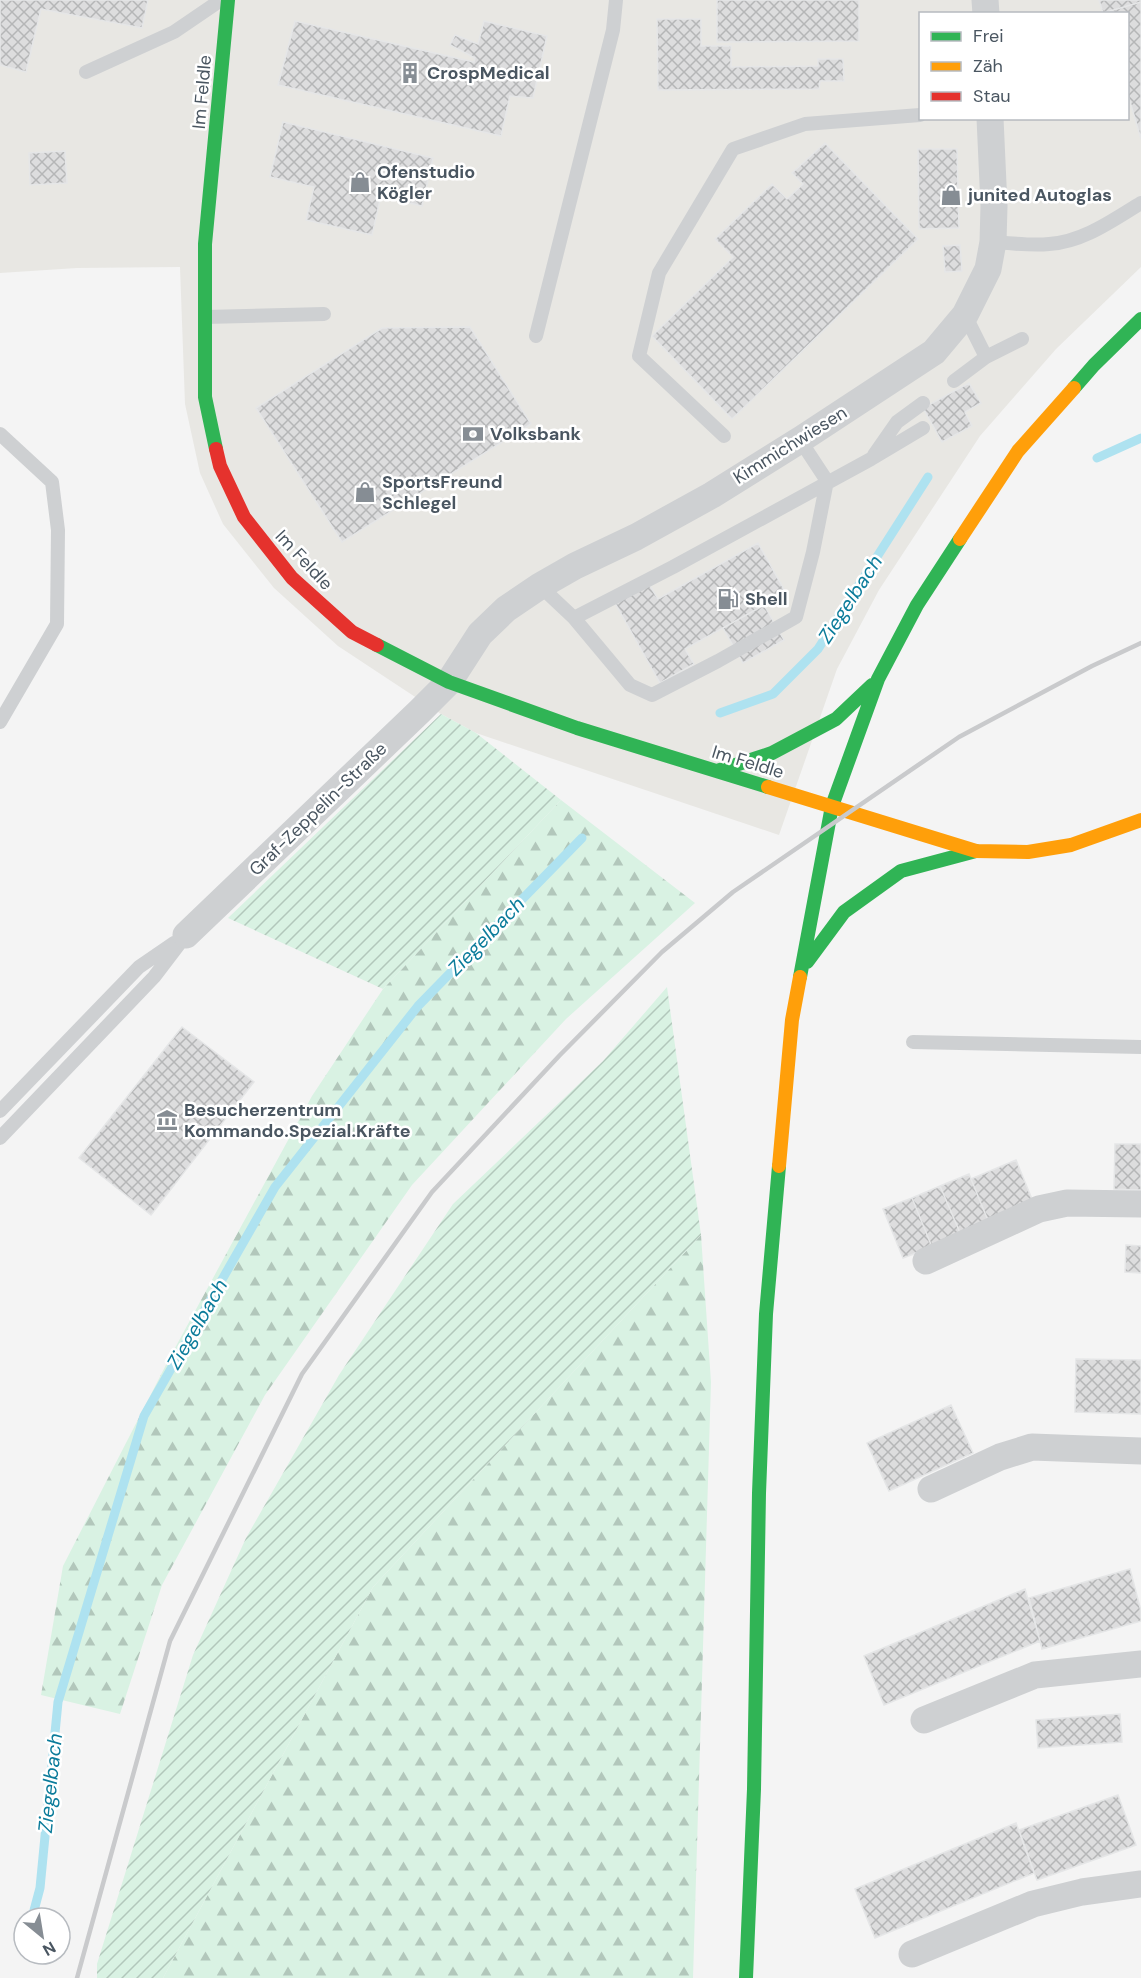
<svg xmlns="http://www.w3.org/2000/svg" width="1141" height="1978" font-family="'DM Sans',sans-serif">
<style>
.commercial{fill:#e8e7e3;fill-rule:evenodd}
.forest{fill:url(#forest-firs)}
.garden{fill:url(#garden-furrows)}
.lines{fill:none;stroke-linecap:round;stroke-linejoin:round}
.stream{stroke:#aee2f0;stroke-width:9}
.building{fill:url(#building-cross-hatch);stroke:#e5e6e7;stroke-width:1.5}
.lane{stroke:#ced0d2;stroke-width:14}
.street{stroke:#ced0d2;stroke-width:27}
.fast{stroke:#30b455;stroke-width:14}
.slow{stroke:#ff9f0a;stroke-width:14}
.jam{stroke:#e5322d;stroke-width:14}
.rail{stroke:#c9cacc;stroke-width:4.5}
.labels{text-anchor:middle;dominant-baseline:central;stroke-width:5;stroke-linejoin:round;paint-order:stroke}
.poi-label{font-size:18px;font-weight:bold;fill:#4a5661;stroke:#fff;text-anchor:start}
.street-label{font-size:18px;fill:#4a5661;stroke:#fff}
.water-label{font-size:20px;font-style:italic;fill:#0c7c9b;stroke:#fff}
</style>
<defs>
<pattern id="forest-firs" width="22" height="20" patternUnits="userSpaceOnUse" patternTransform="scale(1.5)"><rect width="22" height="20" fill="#d9f2e3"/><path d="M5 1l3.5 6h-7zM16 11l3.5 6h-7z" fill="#b2c7bb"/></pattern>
<pattern id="garden-furrows" width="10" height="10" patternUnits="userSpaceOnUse" patternTransform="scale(1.5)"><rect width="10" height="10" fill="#d9f2e3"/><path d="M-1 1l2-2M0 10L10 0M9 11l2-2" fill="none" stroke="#b2c7bb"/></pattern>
<pattern id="building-cross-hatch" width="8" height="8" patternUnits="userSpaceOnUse" patternTransform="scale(1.5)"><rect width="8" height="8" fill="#ddddde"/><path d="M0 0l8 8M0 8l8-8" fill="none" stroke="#b5b6b7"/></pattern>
</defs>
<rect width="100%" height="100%" fill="#f4f4f4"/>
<path class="commercial" d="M0,0H1141V267L1056,349L980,436L879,590L837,669L779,835L476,733L441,714L338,646L274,588L223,524L200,473L185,404L180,267L77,268L0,273ZM920,14H1128V118H920Z"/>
<path class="forest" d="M561,800L695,903L566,1019L412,1185L265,1395L162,1585L120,1714L41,1695L63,1566L169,1359L312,1096L383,989Z
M701,1235L711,1382L693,1978H163L373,1587Z"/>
<path class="garden" d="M441,714L476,733L561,800L383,989L228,918Z
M667,987L701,1235L373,1587L163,1978H97V1964L193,1655L246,1538L339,1375L453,1204L603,1061Z"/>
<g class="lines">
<path class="stream" d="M1097,458L1141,438
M720,713L773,694L818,649L928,477
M32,1918L40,1888L58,1702L144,1416L275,1187L418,1006L582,838"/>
</g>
<path class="building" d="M0,0H148L142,28L41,9L26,72L0,65Z
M717,0H859V41L717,42Z
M1099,0H1141V2L1103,13Z
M1141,2V139L1128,95V14L1103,13Z
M657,19H701V46H731V67L818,66V59H843L844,81H820L819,89L658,90Z
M295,21L474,62L475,58L450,45L455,35L478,44L484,21L547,36L533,98L510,96L501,136L278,85Z
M283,122L433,158L422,206L381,196L372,235L306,220L314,187L270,177Z
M825,143L918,239L732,419L652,336L733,257L715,239L772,184L787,199L803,184L792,173Z
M918,149H957L959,228L919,229Z
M65,151L67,183L30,185L29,153Z
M960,245L962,271L945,272L943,246Z
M470,327L531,424L342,542L256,408L382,328Z
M969,383L981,403L965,412L972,426L942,442L923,408Z
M758,543L786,593L685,649L694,664L660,683L615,603L649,584L658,599Z
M764,605L784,640L743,663L723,628Z
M182,1027L254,1082L151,1215L79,1158Z
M1115,1144H1141V1190L1114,1189Z
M1016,1160L1034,1204L989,1223L971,1179Z
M969,1174L989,1223L961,1235L940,1186Z
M940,1186L961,1235L932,1247L912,1198Z
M912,1198L932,1247L903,1258L883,1209Z
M1126,1245L1141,1246V1273L1125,1272Z
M1076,1359L1141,1360V1414L1075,1412Z
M951,1405L973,1453L889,1491L867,1443Z
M1130,1569L1141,1611V1621L1042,1649L1029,1598Z
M1025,1589L1040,1641L884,1705L864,1656Z
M1120,1714L1122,1742L1038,1748L1036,1720Z
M1118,1795L1136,1845L1037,1880L1019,1830Z
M1016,1823L1034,1873L875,1938L855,1889Z"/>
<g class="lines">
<path class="lane" d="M86,72L174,32L221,0
M993,242C1011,243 1031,246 1049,244C1083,242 1113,220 1141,203
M965,315L986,357
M205,317L324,314
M536,336L613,30L616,0
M954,381L986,357L1022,339
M0,434L52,482L58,530L57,624L0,722
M724,436L639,356L659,273L733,149L805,124L920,115
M874,455L897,422L923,403
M540,586L574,618L630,685L652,695L718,661L796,617L813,552L827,481L800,440
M574,618L673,567L871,459L923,428
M913,1042L1141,1047
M0,1111L139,967L174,943
M0,1138L154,977L186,935"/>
<path class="street" d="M985,0L986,14
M186,935L420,711L449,682L480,634L506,609L540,586L575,566L636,537L712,495L800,440L934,352L965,315L988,269L993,242L994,206L990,118
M926,1261L1039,1209L1067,1203L1141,1204
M931,1489L1000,1457L1032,1447L1141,1451
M924,1720L1035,1675L1141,1664
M912,1954L1033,1904L1082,1892L1141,1884"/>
<path class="fast" d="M1074,388L1094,365L1141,319
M216,449L205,397V244L228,0
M377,645L449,682L577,728L768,787
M717,771L772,753L836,719L872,685
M807,962L844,912L901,871L976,851
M800,977L832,806L878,679L917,605L960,539
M746,1978L754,1789L759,1493L766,1314L779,1166"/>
<path class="slow" d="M960,539L1018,451L1074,388
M768,787L976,851L1028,852L1071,845L1141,820
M779,1166L792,1020L800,977"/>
<path class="jam" d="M216,449L220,466L244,517L292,578L352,632L377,645"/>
<path class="rail" d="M77,1978L170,1641L302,1374L432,1192L560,1055L662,952L733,892L959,737L1092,666L1141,643"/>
</g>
<defs>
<symbol id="building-bare" viewBox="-9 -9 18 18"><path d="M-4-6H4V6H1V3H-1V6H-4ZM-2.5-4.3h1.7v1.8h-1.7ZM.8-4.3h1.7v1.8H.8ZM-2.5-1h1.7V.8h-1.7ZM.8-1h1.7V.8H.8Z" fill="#868d94" stroke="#fff" stroke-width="2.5" paint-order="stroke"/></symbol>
<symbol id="shop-bare" viewBox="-9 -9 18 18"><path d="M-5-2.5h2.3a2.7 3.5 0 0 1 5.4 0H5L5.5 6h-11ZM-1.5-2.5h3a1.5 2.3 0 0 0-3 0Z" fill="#868d94" stroke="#fff" stroke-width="2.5" paint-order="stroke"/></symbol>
<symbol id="bank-bare" viewBox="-9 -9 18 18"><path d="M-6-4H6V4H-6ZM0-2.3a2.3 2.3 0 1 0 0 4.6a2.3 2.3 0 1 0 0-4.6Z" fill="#868d94" stroke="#fff" stroke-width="2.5" paint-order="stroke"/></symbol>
<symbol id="fuel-bare" viewBox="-9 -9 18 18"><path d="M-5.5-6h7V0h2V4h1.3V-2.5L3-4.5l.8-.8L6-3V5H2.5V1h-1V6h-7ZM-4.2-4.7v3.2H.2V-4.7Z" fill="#868d94" stroke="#fff" stroke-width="2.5" paint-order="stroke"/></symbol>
<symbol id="museum-bare" viewBox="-9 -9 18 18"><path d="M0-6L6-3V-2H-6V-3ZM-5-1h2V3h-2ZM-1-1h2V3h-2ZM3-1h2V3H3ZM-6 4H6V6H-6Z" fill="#868d94" stroke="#fff" stroke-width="2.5" paint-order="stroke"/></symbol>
</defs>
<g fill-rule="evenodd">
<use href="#building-bare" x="395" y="58" width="30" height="30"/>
<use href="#shop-bare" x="345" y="167" width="30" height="30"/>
<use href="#shop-bare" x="936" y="180" width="30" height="30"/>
<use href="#bank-bare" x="458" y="419" width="30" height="30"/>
<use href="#shop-bare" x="350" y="477" width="30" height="30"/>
<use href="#fuel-bare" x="713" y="584" width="30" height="30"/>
<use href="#museum-bare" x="152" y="1105" width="30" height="30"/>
</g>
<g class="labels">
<g class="poi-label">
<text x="427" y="73">CrospMedical</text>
<text x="377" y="172">Ofenstudio<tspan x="377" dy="21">Kögler</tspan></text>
<text x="968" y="195">junited Autoglas</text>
<text x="490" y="434">Volksbank</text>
<text x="382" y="482">SportsFreund<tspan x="382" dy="21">Schlegel</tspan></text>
<text x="745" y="599">Shell</text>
<text x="184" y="1110">Besucherzentrum<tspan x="184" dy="21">Kommando.Spezial.Kräfte</tspan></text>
</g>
<g class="street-label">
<text transform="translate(202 92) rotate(-85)">Im Feldle</text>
<text transform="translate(790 445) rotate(-32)">Kimmichwiesen</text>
<text transform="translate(304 560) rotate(47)">Im Feldle</text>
<text transform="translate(748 762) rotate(17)">Im Feldle</text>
<text transform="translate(318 809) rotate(-44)">Graf-Zeppelin-Straße</text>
</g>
<g class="water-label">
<text transform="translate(850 599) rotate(-57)">Ziegelbach</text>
<text transform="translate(486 936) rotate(-46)">Ziegelbach</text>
<text transform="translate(197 1324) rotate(-60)">Ziegelbach</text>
<text transform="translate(50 1783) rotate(-84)">Ziegelbach</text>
</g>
</g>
<rect x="919" y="12" width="210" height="108" fill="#ffffff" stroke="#b7bbc0" stroke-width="1.5"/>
<rect x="931" y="32" width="30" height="9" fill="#30b455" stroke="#b7bbc0" stroke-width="1.5"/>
<text x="973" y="42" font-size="18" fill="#4a5661">Frei</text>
<rect x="931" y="62" width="30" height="9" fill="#ff9f0a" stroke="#b7bbc0" stroke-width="1.5"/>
<text x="973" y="72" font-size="18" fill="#4a5661">Zäh</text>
<rect x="931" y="92" width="30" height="9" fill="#e5322d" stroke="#b7bbc0" stroke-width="1.5"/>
<text x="973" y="102" font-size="18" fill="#4a5661">Stau</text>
<g transform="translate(42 1936) rotate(150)"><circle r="28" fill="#ffffff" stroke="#b7bbc0" stroke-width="1.5"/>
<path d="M0-4.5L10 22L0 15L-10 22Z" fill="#868d94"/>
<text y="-9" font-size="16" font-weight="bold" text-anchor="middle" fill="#4a5661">N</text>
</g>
</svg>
